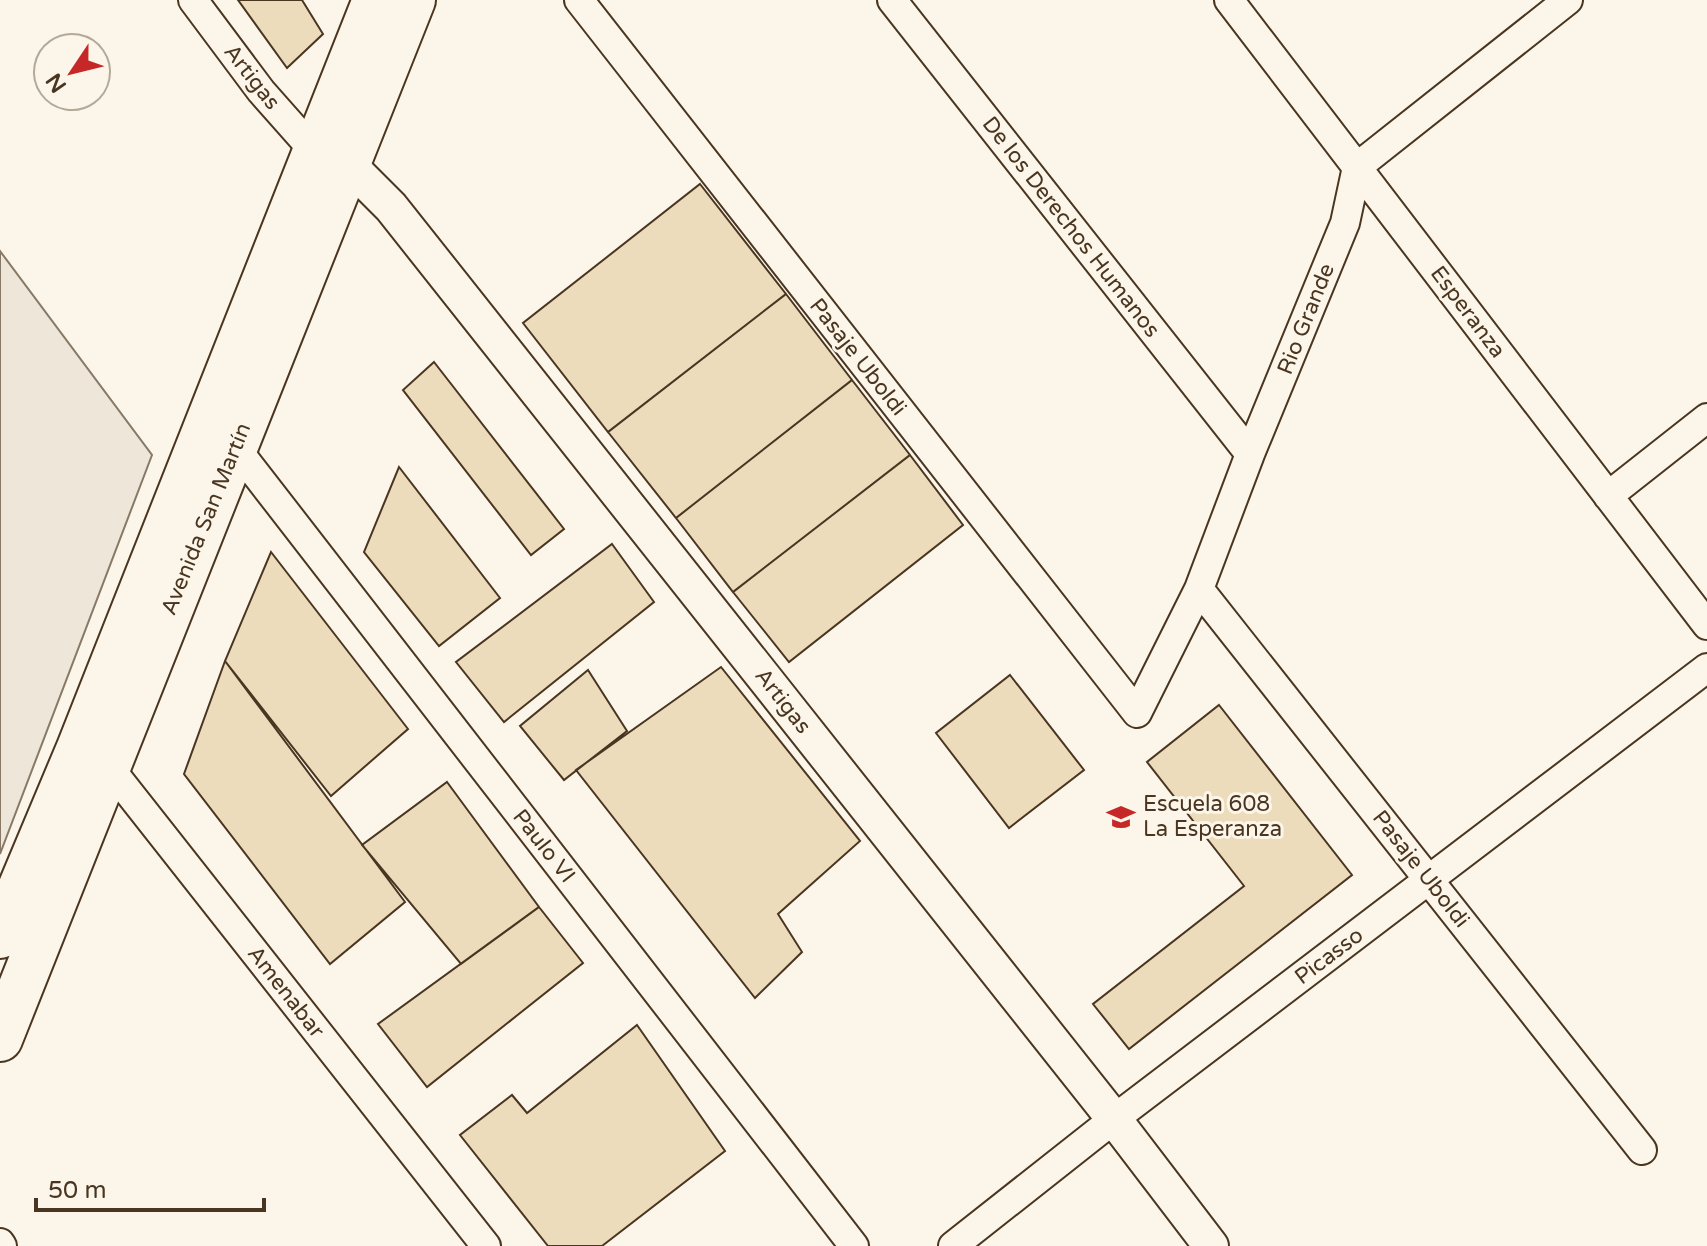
<svg xmlns="http://www.w3.org/2000/svg" width="1707" height="1246" font-family="'Varela Round',sans-serif">
<style>
.green{fill:#ede6d9;stroke:#887966;stroke-width:2}
.building{fill:#ecdcbc;stroke:#4a3520;stroke-width:2}
.lines{fill:none;stroke-linecap:round;stroke-linejoin:round}
.minor-casing{stroke:#4a3520;stroke-width:32}
.tertiary-casing{stroke:#4a3520;stroke-width:38}
.primary-casing{stroke:#4a3520;stroke-width:48}
.minor{stroke:#fbf6e9;stroke-width:28}
.tertiary{stroke:#fbf6e9;stroke-width:34}
.primary{stroke:#fbf6e9;stroke-width:44}
.labels{text-anchor:middle;dominant-baseline:central;stroke-width:6;stroke-linejoin:round;paint-order:stroke}
.street-label{font-size:22px;fill:#4a3520;stroke:#fbf6e9}
.poi-label{font-size:22px;fill:#4a3520;stroke:#fbf6e9;text-anchor:start}
</style>
<rect width="100%" height="100%" fill="#fbf6e9"/>
<path class="green" d="M0,251L152,455L0,854Z"/>
<path class="building" d="M238,0H302L323,34L287,68Z
M700,184L786,294L608,432L523,323Z
M786,294L852,380L676,518L608,432Z
M434,362L564,529L531,555L403,390Z
M852,380L910,455L733,592L676,518Z
M910,455L963,525L789,662L733,592Z
M399,467L500,598L439,646L364,552Z
M612,544L654,602L504,722L456,662Z
M271,552L408,729L331,796L225,661Z
M225,661L405,902L330,964L184,774Z
M721,667L860,841L778,914L802,952L755,998L576,770Z
M588,670L627,731L564,780L520,726Z
M1010,675L1084,770L1009,828L936,733Z
M1219,705L1352,875L1129,1049L1093,1004L1244,886L1147,762Z
M447,782L539,907L461,964L362,845Z
M539,907L583,963L427,1087L378,1024Z
M637,1025L725,1151L602,1246H548L460,1135L512,1095L527,1113Z"/>
<g class="lines">
<defs>
<path id="minor" d="M193,0L261,91L315,152
M579,0L1137,713L1199,589L1250,454L1345,223L1357,167L1568,0
M892,0L1250,454
M1229,0L1707,625
M235,447L854,1246
M1608,496L1707,418
M1199,589L1642,1150
M98,760L108,766L486,1246
M0,1243L2,1246
M953,1246L1114,1119L1707,668"/>
<path id="tertiary" d="M327,156L347,163L391,207L1114,1119L1211,1246"/>
<path id="primary" d="M0,936L79,748L375,0
M0,1039L413,0"/>
</defs>
<use href="#minor" class="minor-casing"/>
<use href="#tertiary" class="tertiary-casing"/>
<use href="#primary" class="primary-casing"/>
<use href="#minor" class="minor"/>
<use href="#tertiary" class="tertiary"/>
<use href="#primary" class="primary"/>
</g>
<defs>
<symbol id="school-bare" viewBox="-9 -9 18 18"><path d="M0-5L7-2L0 1L-7-2ZM-4 1L0 2.5L4 1V4Q0 6-4 4Z" fill="#c62828" stroke="#fbf6e9" stroke-width="2.5" paint-order="stroke"/></symbol>
</defs>
<g fill-rule="evenodd">
<use href="#school-bare" x="1101" y="797" width="40" height="40"/>
</g>
<g class="labels">
<g class="street-label">
<text transform="translate(252 77) rotate(52)">Artigas</text>
<text transform="translate(1071 227) rotate(52)">De los Derechos Humanos</text>
<text transform="translate(1468 312) rotate(53)">Esperanza</text>
<text transform="translate(1306 319) rotate(-68)">Rio Grande</text>
<text transform="translate(858 357) rotate(52)">Pasaje Uboldi</text>
<text transform="translate(206 519) rotate(-68)">Avenida San Martín</text>
<text transform="translate(783 701) rotate(52)">Artigas</text>
<text transform="translate(544 846) rotate(52)">Paulo VI</text>
<text transform="translate(1421 869) rotate(52)">Pasaje Uboldi</text>
<text transform="translate(1329 956) rotate(-37)">Picasso</text>
<text transform="translate(286 992) rotate(52)">Amenabar</text>
</g>
<g class="poi-label">
<text x="1143" y="804">Escuela 608<tspan x="1143" dy="25">La Esperanza</tspan></text>
</g>
</g>
<g transform="translate(72 72) rotate(235)"><circle r="38" fill="#fbf6e9" stroke="#b4a999" stroke-width="2"/>
<path d="M0-6L14 30L0 20L-14 30Z" fill="#c62828"/>
<text y="-12" font-size="22" font-weight="bold" text-anchor="middle" fill="#4a3520">N</text>
</g>
<path d="M36 1198v12h228v-12" fill="none" stroke="#4a3520" stroke-width="4"/>
<text x="48" y="1198" font-size="24" fill="#4a3520" stroke="#fbf6e9" stroke-width="6" paint-order="stroke">50 m</text>
</svg>
